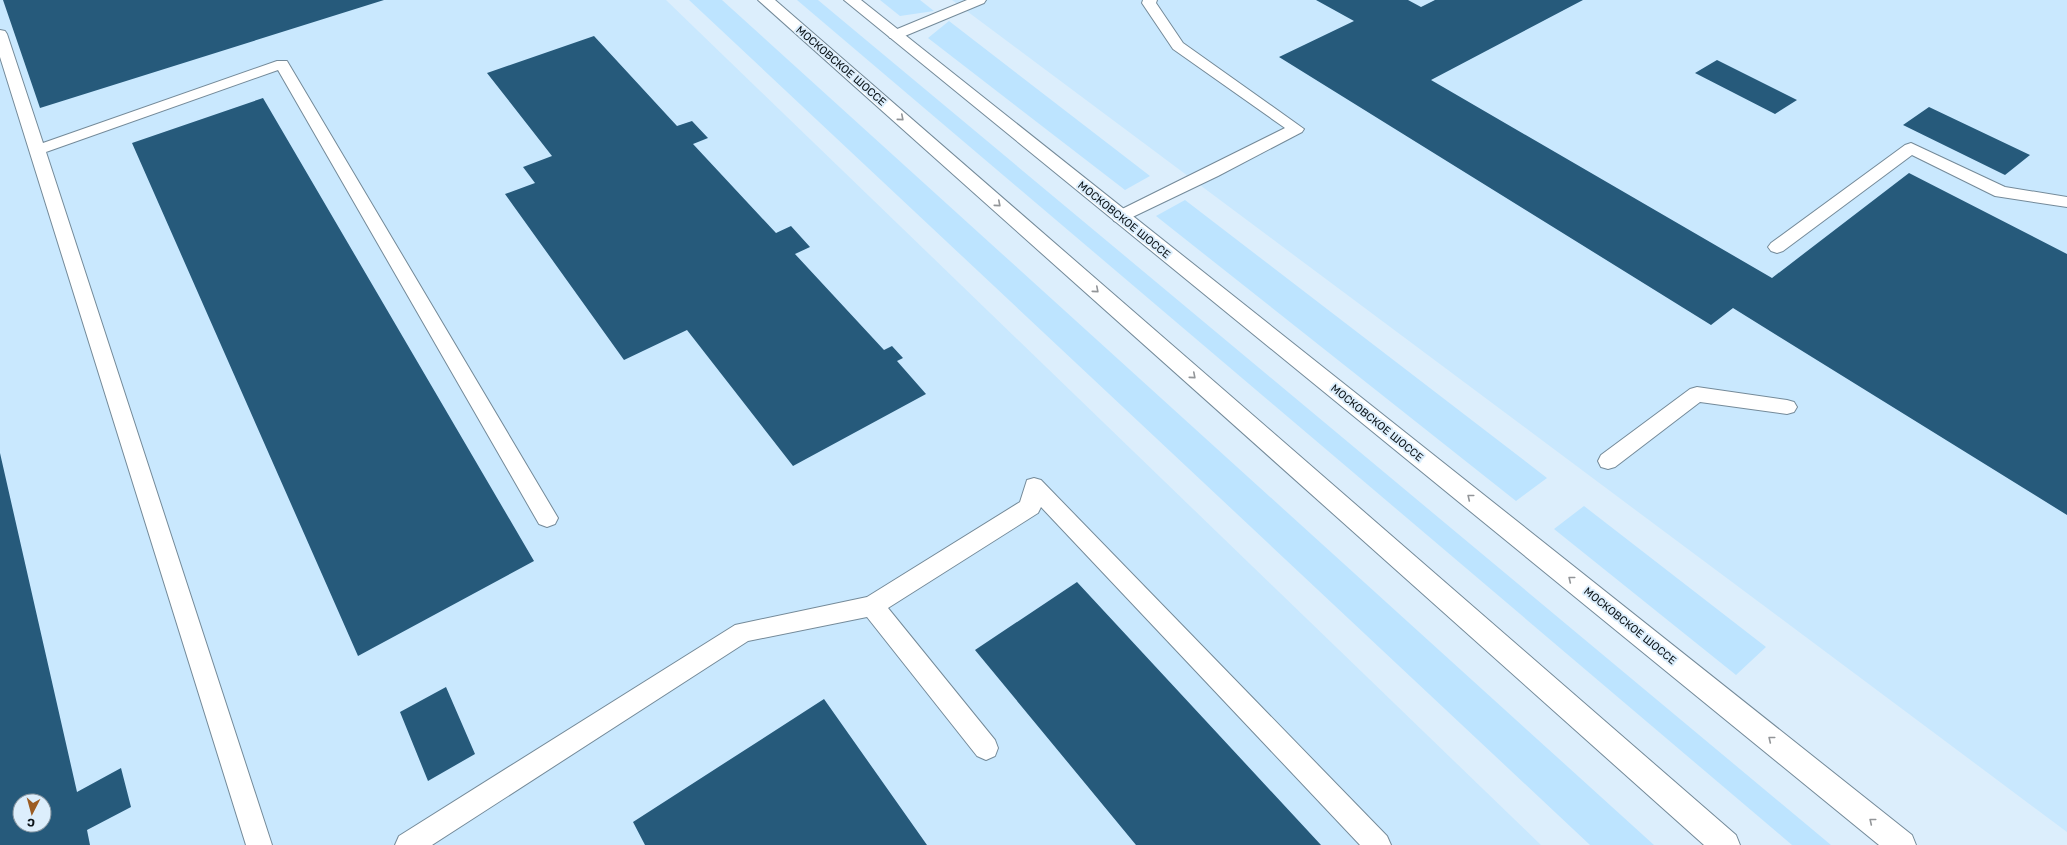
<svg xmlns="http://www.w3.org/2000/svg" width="2067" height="845" font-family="Rubik,sans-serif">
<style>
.built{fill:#c9e8fe;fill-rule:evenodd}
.green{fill:#bde4ff}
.building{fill:#265a7b;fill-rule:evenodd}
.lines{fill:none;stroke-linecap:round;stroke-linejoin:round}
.lane-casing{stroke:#748a99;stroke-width:2}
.primary-casing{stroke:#748a99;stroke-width:2}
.lane{fill:#fff;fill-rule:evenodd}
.primary{fill:#fff;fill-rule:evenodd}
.oneway{stroke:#929598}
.labels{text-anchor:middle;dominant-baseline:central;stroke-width:4;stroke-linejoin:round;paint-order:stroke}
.street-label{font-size:11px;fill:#0c1419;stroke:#dceefc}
</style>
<rect width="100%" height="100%" fill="#dceefc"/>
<path class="built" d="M0,0H666L1541,845H0ZM20,801H44V825H20Z
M952,0H2067V832Z"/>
<path class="green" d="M689,0H722L1654,845H1590Z
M797,0H818L1831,845H1792Z
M880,0H920L934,11L900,16Z
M949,21L1150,176L1125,190L928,38Z
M1185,200L1547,478L1516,501L1156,216Z
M1584,506L1766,647L1736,675L1554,529Z"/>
<path class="building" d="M3,0H384L40,108Z
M1316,0H1408L1421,7L1435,0H1583L1431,80L1772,278L1909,173L2067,254V515L1733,308L1711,325L1279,57L1354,21Z
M594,36L677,126L692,121L708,138L693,144L776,233L791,226L810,247L795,254L884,350L892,346L903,358L897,361L926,394L793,466L687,330L624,360L505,194L535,183L523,167L552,156L487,73Z
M1717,60L1797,100L1775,114L1695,73Z
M263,98L534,561L358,656L132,143Z
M1929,107L2030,155L2005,175L1903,125Z
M0,453L77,792L121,768L131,807L87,830L90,845H0ZM20,801H44V825H20Z
M1077,582L1321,845H1136L975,650Z
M446,687L475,754L428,781L400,712Z
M824,699L927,845H645L633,822Z"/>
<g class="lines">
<defs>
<path id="lane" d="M967,0H986L984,3L900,38H890L888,35L890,32Z
M1143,0H1157L1156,3L1183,43L1304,129L1302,132L1218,176L1120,223L1114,221L1112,217L1114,213L1285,128L1173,49L1142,3Z
M0,30L5,31L7,34L43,143L277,61H287L558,518L555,524L547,527L539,524L278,70L46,152L272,845H246L0,57Z
M1911,143L2005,187L2067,197V207L1995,196L1912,155L1783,251L1777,253L1771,251L1768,247L1771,243L1905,145Z
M1697,387L1787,400L1794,402L1797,407L1794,412L1787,414L1700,402L1615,467L1608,469L1601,467L1598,461L1601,455L1690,389Z
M1034,478L1041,480L1387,836L1391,845H1360L1041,507L1038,513L888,608L995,740L998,748L995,756L986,760L977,756L867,617L748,641L432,845H395L399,836L735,625L867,597L1020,502L1027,480Z"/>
<path id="primary" d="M758,0H775L1736,835L1740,845H1704Z
M844,0H861L1912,835L1916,845H1879Z"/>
</defs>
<use href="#lane" class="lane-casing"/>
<use href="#primary" class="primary-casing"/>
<use href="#lane" class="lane"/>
<use href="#primary" class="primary"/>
</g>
<defs><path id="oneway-chevron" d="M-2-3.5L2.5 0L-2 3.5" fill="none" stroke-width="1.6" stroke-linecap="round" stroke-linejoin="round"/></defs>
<g class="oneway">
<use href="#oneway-chevron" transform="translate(901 118) rotate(41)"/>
<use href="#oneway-chevron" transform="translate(998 204) rotate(41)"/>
<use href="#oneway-chevron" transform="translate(1096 290) rotate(41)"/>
<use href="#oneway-chevron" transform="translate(1193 376) rotate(41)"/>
<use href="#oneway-chevron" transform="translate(1470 497) rotate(-141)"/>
<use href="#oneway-chevron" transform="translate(1571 579) rotate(-141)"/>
<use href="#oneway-chevron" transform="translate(1771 739) rotate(-141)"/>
<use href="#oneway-chevron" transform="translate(1872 821) rotate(-141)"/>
</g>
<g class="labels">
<g class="street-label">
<text transform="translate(841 66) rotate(41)">МОСКОВСКОЕ ШОССЕ</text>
<text transform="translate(1124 220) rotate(39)">МОСКОВСКОЕ ШОССЕ</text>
<text transform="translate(1377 423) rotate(39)">МОСКОВСКОЕ ШОССЕ</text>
<text transform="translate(1630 626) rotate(39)">МОСКОВСКОЕ ШОССЕ</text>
</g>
</g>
<g transform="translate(32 813) rotate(186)"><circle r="19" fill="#dceefc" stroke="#8997a1"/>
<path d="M0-3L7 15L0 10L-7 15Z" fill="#9b5c23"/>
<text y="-6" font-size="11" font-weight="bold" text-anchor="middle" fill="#0c1419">С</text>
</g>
</svg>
